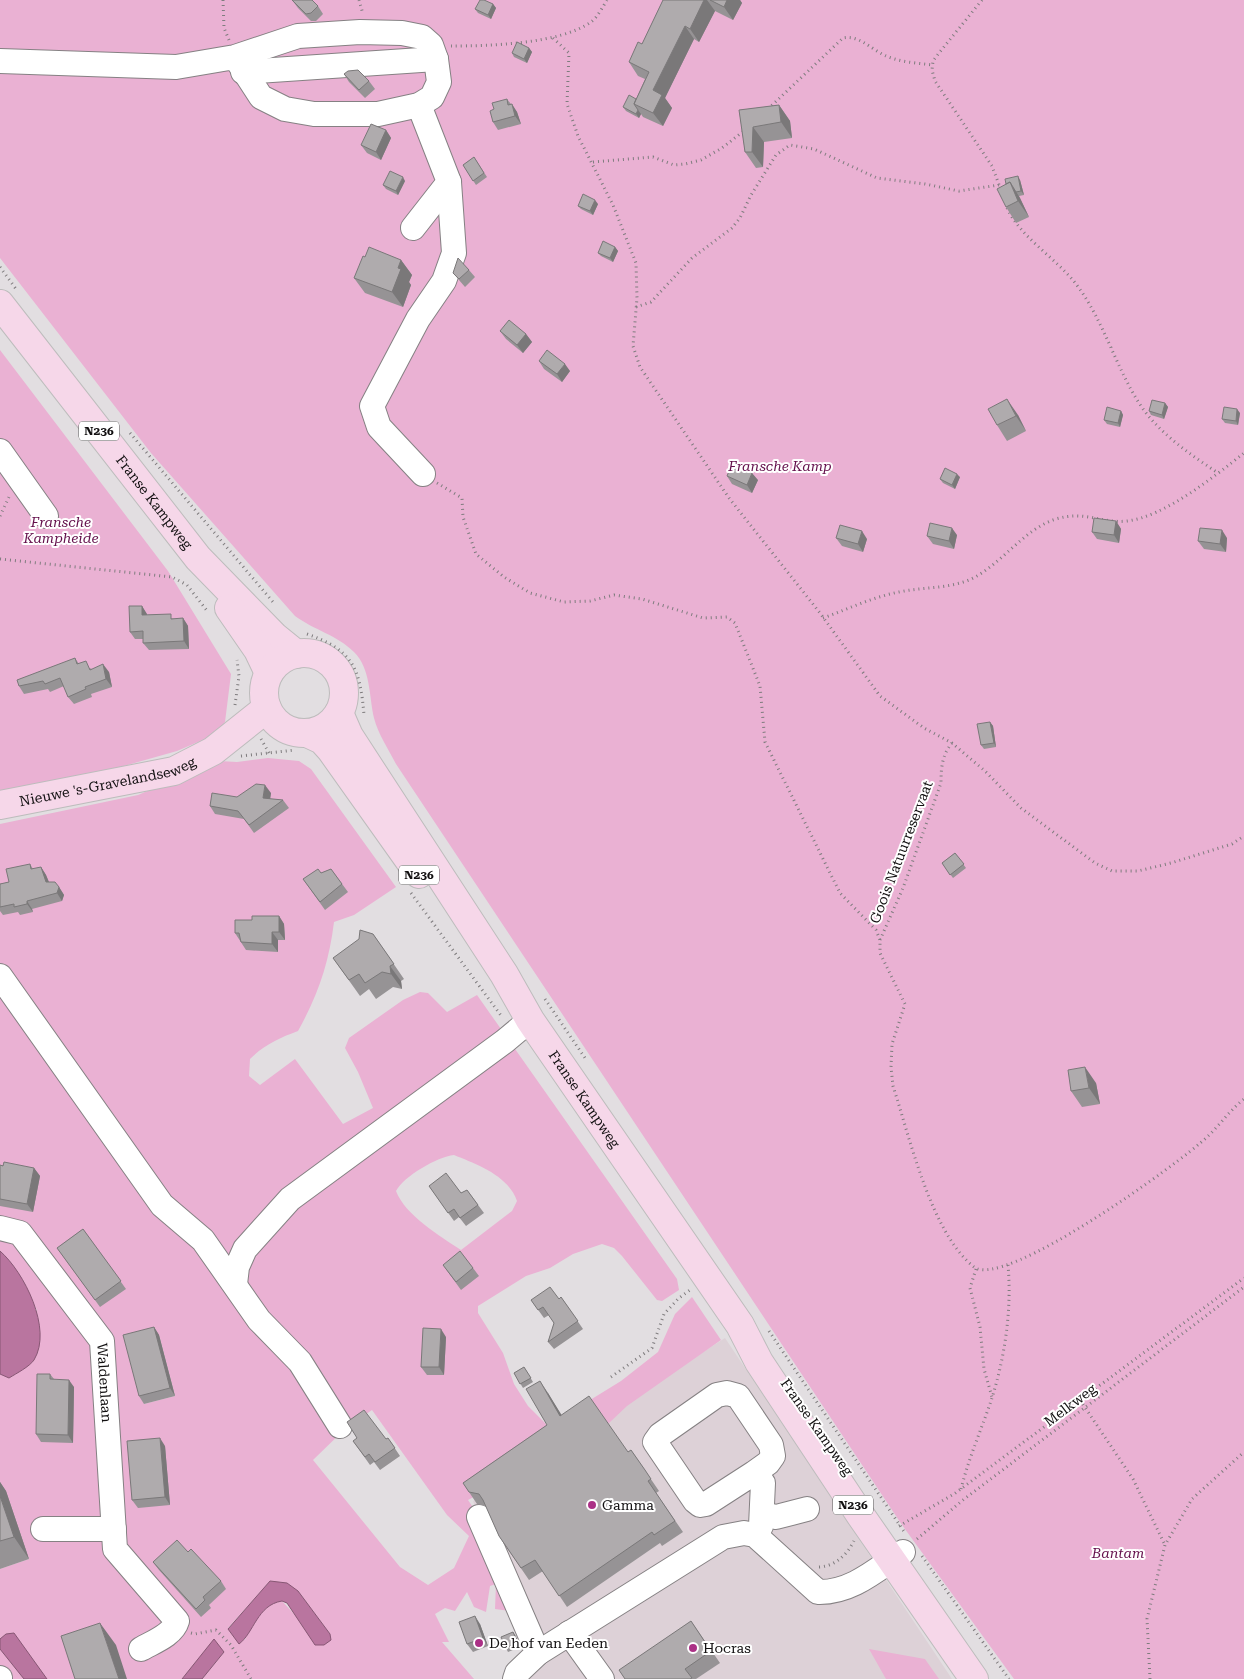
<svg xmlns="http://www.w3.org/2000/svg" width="1244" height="1679" font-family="'Roboto Serif',serif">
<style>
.built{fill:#ddd1d7}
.green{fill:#eab1d3;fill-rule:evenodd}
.water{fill:#b9759f;stroke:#875774}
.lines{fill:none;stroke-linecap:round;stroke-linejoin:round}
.minor-casing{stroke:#858183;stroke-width:26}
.major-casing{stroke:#bdbcbc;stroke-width:30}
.path{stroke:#7f7c7e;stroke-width:3;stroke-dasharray:1 4;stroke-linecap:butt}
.minor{stroke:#fff;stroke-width:24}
.major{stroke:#f6d7e9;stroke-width:28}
.wall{fill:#969395}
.shaded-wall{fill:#7a7879}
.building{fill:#afabad;stroke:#7a7879}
.poi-dot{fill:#ab3186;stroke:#fff;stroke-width:2}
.labels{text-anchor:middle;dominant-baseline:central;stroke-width:4;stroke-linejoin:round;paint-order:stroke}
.shield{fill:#fff;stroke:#595858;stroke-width:1}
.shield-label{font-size:12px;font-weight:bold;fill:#121011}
.park-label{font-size:14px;font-style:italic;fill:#64104c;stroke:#fff}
.street-label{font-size:14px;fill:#121011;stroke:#fff}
.poi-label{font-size:14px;fill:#121011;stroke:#fff;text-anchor:start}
</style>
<rect width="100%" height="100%" fill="#e2dee1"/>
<path class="built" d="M725,1338L952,1679H511L534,1651L473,1501Z"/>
<path class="green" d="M0,0H1244V1679H1014L902,1525L396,764C389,750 378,734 374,718C369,697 371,669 354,652C337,635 314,630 295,616L151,453L0,258Z
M0,350L168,571L231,674L225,722L220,730L205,739L177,751L46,788L0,795Z
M268,758L299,761L311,769L396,887L354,915L334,922C329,963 318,995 298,1031C279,1038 264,1045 250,1059L249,1076L260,1085L295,1059L343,1124L373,1108L358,1072L345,1048L349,1038L403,1000L420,992L428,993L447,1012L477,995L677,1279L679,1290L662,1301L657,1300L622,1256L614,1248L602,1244L573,1254L550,1268L526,1276L478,1306V1313L503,1353L514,1384L528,1406L548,1426L621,1381L658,1352L675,1314L692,1297L721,1340L627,1406L608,1424L468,1500L517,1572L508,1576L511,1611L495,1609L496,1584L490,1586L486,1612L474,1607L467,1592L455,1611L445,1608L435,1614L449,1642H442L474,1679H202L224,1652L188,1672L182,1679H0V1569L29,1559L0,1493V1374L9,1377L37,1310L18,1275L0,1251V824L138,795L219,761L237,762ZM454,1155C476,1164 508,1175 517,1201L512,1211L461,1250C440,1236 405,1215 396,1191C404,1176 437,1157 454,1155ZM159,1335L175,1396L144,1404ZM372,1410L447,1515L469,1536L454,1568L428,1585L400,1567L313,1460L346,1428ZM270,1581L298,1591L330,1634L331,1640L295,1615L282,1601C265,1603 250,1624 245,1640L228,1628Z
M869,1649L925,1659L939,1679H886Z"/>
<path class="water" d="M0,1251C24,1272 53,1329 34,1360C29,1367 17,1373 9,1378L0,1374Z
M270,1581L287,1583L298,1591L330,1634L331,1640L324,1645H315L287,1603L282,1601C257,1605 254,1633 239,1644L228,1629Z
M14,1633L47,1679H24L0,1649V1639L6,1634Z
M214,1639L224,1652L202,1679H182Z"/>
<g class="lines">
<defs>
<g id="minor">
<path d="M0,61L176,67L235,57L298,36L360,32L402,33L422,37L431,45L436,59L439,82L432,97L419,105L378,114H314L285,109L261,97L235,57"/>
<path d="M243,72L436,59"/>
<path d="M413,228L449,182L419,105"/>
<path d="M0,451L46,516"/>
<path d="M423,474L379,427L372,406L418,319L444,281L454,253L449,182"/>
<path d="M0,976L162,1205L203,1240L259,1320L300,1362L340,1426"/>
<path id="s1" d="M0,1228L20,1233L102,1341L115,1549L177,1621C173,1635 153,1642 141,1649"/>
<path d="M235,1284L237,1267L245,1249L290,1199L505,1041L530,1020"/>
<path d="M754,1473L706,1504L700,1505L695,1501L655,1442L660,1435L717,1395L727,1393L738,1396L771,1445L773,1456L768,1463L754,1473L763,1483L761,1526L755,1535"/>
<path d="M762,1514L776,1517L807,1509"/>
<path d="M479,1517L538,1653"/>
<path d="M43,1529H114"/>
<path d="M569,1633L602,1679"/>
<path d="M0,1678V1679"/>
<path d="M515,1679L517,1673L538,1653L723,1537L744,1533L755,1535L818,1592C851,1593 876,1570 903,1552"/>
</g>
<g id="major">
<path id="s2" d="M0,304L198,558L275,637L296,654"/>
<path d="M229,608L258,650L269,673"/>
<circle cx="304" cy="693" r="40"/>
<path id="s3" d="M339,713L349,736L504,974L530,1020L740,1325L759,1362L861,1516L974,1679"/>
<path d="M307,733L322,740L331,750L419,874"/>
<path id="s4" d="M0,805L174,771L213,751L267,708"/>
</g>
</defs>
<use href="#minor" class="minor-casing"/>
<use href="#major" class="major-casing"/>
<path class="path" d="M223,0L224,28L229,40
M359,0L363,14
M982,0L939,53L933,61L932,70L935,81L992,166L1001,190
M553,38L569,53L567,104L578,136L613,205L636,263L637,298L633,346L640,367L729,498L820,613L880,696L924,728L952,743L985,771L1021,808L1095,863L1112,871H1138L1171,863L1232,844L1244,836
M451,46C489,46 560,44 591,22C598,17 603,6 607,0
M768,109L843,38C858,35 869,47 882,54C897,62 916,63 933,65
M593,162L653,157L674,165L685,164L701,160L722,148L745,130
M1007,208C1020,237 1056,258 1076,284C1105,322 1116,370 1143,409C1162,435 1191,455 1218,473
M0,267L16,289
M636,307L651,302L692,258L732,228L740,218L751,195L776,155L790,145L814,149L877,178L925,184L959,191L999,185
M130,433L273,602
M437,483L462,498L463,517L476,554L504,577L530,593L564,602L590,601L614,595L642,599L703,618L727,617L735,623L760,686L765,742L840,893L876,930L880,940V953L905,1004L892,1044L891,1067L893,1086C910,1138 931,1233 974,1267C1004,1290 1180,1163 1207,1137C1220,1125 1230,1110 1244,1099
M0,516L9,497
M0,559L172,577L187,585L208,612
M823,618C848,609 873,597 899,592C923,587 946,589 969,580C1001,566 1023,529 1056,519C1086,510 1101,524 1127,521C1164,517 1215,476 1244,453
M307,634C353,650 360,668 364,715
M235,705L239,676L237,660
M261,739L269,753
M241,756L295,750
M411,893L502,1017
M880,940L903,888L941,783C941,768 942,755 952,743
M545,999L585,1058
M976,1269L970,1288L980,1327L984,1369L992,1397
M769,1331L905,1533
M611,1377L652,1348L664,1314L679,1298L690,1290
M1080,1400L1133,1479L1165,1545
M961,1489C969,1457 982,1428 992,1398C1005,1356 1012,1309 1008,1265
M899,1526L954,1494L1244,1278
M917,1539L963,1500L1244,1287
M922,1556L1009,1679
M819,1567C835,1566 846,1556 854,1541
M191,1633L195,1634L216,1630L231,1645L251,1679
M1150,1679L1147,1619L1165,1545L1192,1499L1244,1452"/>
<use href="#minor" class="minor"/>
<use href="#major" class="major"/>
</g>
<path class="wall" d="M292,0L318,6L323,14L316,21H311L298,8Z
M663,0H740L742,3L733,20L715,11L699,42L694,39L665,98L672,108L663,126L643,117L641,114L639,118L626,111L623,107L636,99L645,79L638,76L629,62L642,44Z
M493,4L496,8L491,19L478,13L475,9Z
M529,48L532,52L527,63L514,57L512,53Z
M344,74L369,81L375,89L365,98L349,82Z
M507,99L517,112L521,124L498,130L493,122L494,109Z
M779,105L790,121L792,138L764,142L763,167L756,168L745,152L739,110Z
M386,130L391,138L381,160L367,153L361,145Z
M474,157L487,177L476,185L463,165Z
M1020,180L1024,195L1019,196L1029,217L1016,223L1006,207Z
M405,181L398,195L386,189L383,185Z
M598,204L593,215L581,209L578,206Z
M615,247L618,251L613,262L601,256L598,253Z
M365,257L401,260L412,275L409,282L411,285L403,307L365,293L354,278Z
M469,270L475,277L465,287L453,273Z
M500,331L526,334L532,342L523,353L506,339Z
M539,361L570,371L562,382L544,369Z
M1165,403L1168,407L1164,419L1151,415L1149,411Z
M1121,411L1123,415L1120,427L1107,424L1104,420Z
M1240,413L1238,425L1225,423L1222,419Z
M1018,415L1026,431L1007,441L997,425Z
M727,476L758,480L752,493L732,484Z
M960,477L955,489L943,483L940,479Z
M1116,521L1121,529L1119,543L1097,539L1092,532Z
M957,535L954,549L933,544L927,536Z
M836,538L867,539L863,552L842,546Z
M1227,538L1226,552L1204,549L1198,541Z
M142,606L147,615L175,619L183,618L188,626L189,649L149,650L143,643V639H135L130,632Z
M75,658L79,664L92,669L109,672L112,687L91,694L92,697L74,704L68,697L64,686L50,692L48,689L24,694L19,686Z
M990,722L993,726L996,747L984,749L981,745Z
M271,793L270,799L283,800L289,808L254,833L244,819L215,814L210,806L237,797Z
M955,853L966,868L953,878L942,863Z
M30,864L33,869L41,867L46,875L49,882L59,887L64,895L62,901L32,909L33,912L20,915L18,912L3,915L0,911V884L9,882Z
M331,869L348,892L325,910L303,879L321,873Z
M279,916L284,924L285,940H278V952L246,950L235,933L252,920Z
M373,934L404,979L401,981L402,989L393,987L376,999L369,989L360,996L333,958Z
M1096,1083L1100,1104L1082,1107L1071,1091Z
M0,1165L34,1168L40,1176L33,1212L0,1206Z
M429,1186L461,1193L467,1190L484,1213L466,1226L459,1217L454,1221Z
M83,1229L126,1289L100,1307L57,1248Z
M443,1265L473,1268L479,1276L461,1290Z
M561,1297L583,1329L554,1349L548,1342L554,1323L549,1315L544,1318L531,1300L559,1299Z
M154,1327L159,1335L175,1396L144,1404L139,1396Z
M446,1337L444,1375H427L421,1367Z
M524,1367L533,1382L523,1388L514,1373Z
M50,1374L54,1379L74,1387L73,1443L41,1442L36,1434Z
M548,1393L561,1415L628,1452L631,1450L659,1491L656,1493L683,1532L662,1546L660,1543L567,1607L543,1571L529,1580L499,1536L486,1506L477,1504L463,1483L547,1425Z
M388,1438L400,1456L380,1470L374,1462L370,1465L353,1441L386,1439Z
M165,1446L170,1505L138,1508L132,1500Z
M0,1482L6,1491L29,1559L0,1569Z
M188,1552L221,1581L226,1589L209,1605L211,1608L201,1617L159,1570L153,1562Z
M691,1621L720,1663L696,1679H625Z
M480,1624L488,1646L473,1652L467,1644Z
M513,1632L516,1636L520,1647L508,1652L506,1648Z"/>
<path class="shaded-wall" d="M704,0H707L715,11L699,42L690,29Z
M727,0H740L742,3L733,20L724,7Z
M493,4L496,8L491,19L488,15Z
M685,26L694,39L665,98L672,108L663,126L653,113V90Z
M529,48L532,52L527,63L524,59Z
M512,104L517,112L521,124L515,116Z
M779,105L790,121L792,138L781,122Z
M638,110L641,114L639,118L636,114Z
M753,127L764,142L763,167L752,152Z
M386,130L391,138L381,160L376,152Z
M1018,176L1020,180L1024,195L1021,191Z
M403,177L405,181L398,195L396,191Z
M1010,182L1020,198L1029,217L1018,201Z
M595,200L598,204L593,215L590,211Z
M615,247L618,251L613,262L610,258Z
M401,260L412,275L409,282L411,285L403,307L392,292L398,268Z
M526,334L532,342L523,353L517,345Z
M565,364L570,371L562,382L557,374Z
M1007,399L1018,415L1026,431L1016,416Z
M1165,403L1168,407L1164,419L1162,415Z
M1237,409L1240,413L1238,425L1236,421Z
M1121,411L1123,415L1120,427L1118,423Z
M752,473L758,480L752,493L747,485Z
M957,474L960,477L955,489L952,485Z
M1116,521L1121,529L1119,543L1114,535Z
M952,528L957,535L954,549L949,541Z
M1222,530L1227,538L1226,552L1220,544Z
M862,531L867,539L863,552L858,544Z
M142,606L147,614V623L142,615Z
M183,618L188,626L189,649L184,641Z
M103,664L109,672L112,687L106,679Z
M990,722L993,726L996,747L994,743Z
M265,785L271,793L269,806L263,798Z
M41,867L46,875L52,890L46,882Z
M59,887L64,895L62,901L57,893Z
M27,901L32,909L33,912L27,904Z
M279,916L284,924L285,940L279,932Z
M272,932L278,940V952L272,944Z
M390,966L401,981L402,989L391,974Z
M1085,1067L1096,1083L1100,1104L1089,1088Z
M34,1168L40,1176L33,1212L27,1204Z
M154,1327L159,1335L175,1396L170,1388Z
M441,1329L446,1337L444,1375L439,1367Z
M69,1380L74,1387L73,1443L68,1435Z
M540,1381L548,1393L569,1427L560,1416Z
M160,1438L165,1446L170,1505L165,1497Z
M0,1482L6,1491L29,1559L14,1537L0,1496Z
M475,1616L480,1624L488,1646L483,1638Z
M100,1623L116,1645L127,1679H119Z"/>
<path class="building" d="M292,0H312L318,6L311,13L306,14Z
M480,0H484L493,4L488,15L475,9Z
M663,0H704L690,29L685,26L653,90L662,95L653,113L634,104L649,72L629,62L638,42L642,44Z
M710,0H727L724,7Z
M517,42L529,48L524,59L512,53Z
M358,70L369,81L359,90L344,74L348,71Z
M629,95L636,99L634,104L638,110L636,114L623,107Z
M507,99L508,105L512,104L515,116L493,122L490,111L494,109L492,103Z
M779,105L781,122L753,127L752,152H745L739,110Z
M371,124L386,130L376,152L361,145Z
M474,157L484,173L473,181L463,165Z
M390,171L403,177L396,191L383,185Z
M1018,176L1021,191L1016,192L1010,182L1006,184L1005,179Z
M1010,182L1018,201L1006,207L997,189Z
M583,194L595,200L590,211L578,206Z
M603,241L615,247L610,258L598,253Z
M369,247L401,260L398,268L401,269L392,292L354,278L363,256L365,257Z
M458,258L469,270L459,279L453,273Z
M509,320L526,334L517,345L500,331Z
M547,350L565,364L557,374L539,361Z
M1007,399L1016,416L997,425L988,409Z
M1152,400L1165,403L1162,415L1149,411Z
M1107,407L1121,411L1118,423L1104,420Z
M1224,407L1237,409L1236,421L1222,419Z
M732,464L752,473L747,485L727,476Z
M945,468L957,474L952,485L940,479Z
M1094,518L1116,521L1114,535L1092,532Z
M930,523L952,528L949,541L927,536Z
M840,525L862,531L858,544L836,538Z
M1200,528L1222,530L1220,544L1198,541Z
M129,606H142V615L171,614V619L183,618L184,641L143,643V631L130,632Z
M75,658L77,664L86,661L90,670L103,664L106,679L85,687L86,689L68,697L60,678L45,684L43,681L19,686L17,680Z
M990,722L994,743L981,745L977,724Z
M256,784L265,785L263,798L283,800L249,825L238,811L210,806L212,793L237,797Z
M955,853L964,864L950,875L942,863Z
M30,864L31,869L41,867L46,882H55L59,887L57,893L27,901V904L14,907V904L0,907V884L9,882L6,869Z
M318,869L321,873L331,869L342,884L320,902L303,879Z
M252,916H279V932H272V944L241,942L239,933H235V920H252Z
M360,930L373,934L394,964L390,966L391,974L382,972L365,983L359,974L349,980L333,958L359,939Z
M1085,1067L1089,1088L1071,1091L1068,1070Z
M4,1162L34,1168L27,1204L0,1199V1165L3,1166Z
M446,1173L461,1193L467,1190L478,1205L460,1218L454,1209L448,1213L429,1186Z
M83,1229L121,1281L95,1300L57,1248Z
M460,1251L473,1268L456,1282L443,1265Z
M550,1287L559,1299L561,1297L578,1321L548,1342L554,1323L543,1307L538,1310L531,1300Z
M154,1327L170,1388L139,1396L123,1335Z
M423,1328L441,1329L439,1367H421Z
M524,1367L531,1378L520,1384L514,1373Z
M37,1374H50V1379L69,1380L68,1435L36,1434Z
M540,1381L560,1416L589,1396L628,1452L631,1450L645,1470L651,1479L648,1481L675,1521L654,1535L652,1532L559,1596L535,1560L521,1568L499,1536L483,1500L479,1494L469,1492L463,1483L547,1425L526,1389Z
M364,1410L386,1439L388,1438L395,1448L375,1462L369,1454L365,1457L353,1441L357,1438L347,1422Z
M160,1438L165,1497L132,1500L127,1441Z
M0,1496L14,1537L0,1541Z
M177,1540L188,1552L191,1549L221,1581L203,1597L205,1600L196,1609L153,1562Z
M475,1616L483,1638L467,1644L459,1622Z
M691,1621L711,1651L685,1669L692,1678L690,1679H625L619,1670Z
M100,1623L119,1679H75L61,1636Z
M513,1632L518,1643L506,1648L501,1637Z"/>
<g class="poi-dot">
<circle cx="592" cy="1505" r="5"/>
<circle cx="479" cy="1643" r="5"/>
<circle cx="693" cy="1648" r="5"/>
</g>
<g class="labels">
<g class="shield">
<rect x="79" y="421.5" width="40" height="19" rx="4"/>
<rect x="399" y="865.5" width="40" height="19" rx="4"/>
<rect x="833" y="1495.5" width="40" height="19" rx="4"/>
</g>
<g class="shield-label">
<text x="99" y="431">N236</text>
<text x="419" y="875">N236</text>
<text x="853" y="1505">N236</text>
</g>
<g class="park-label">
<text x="780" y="466">Fransche Kamp</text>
<text x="61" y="522">Fransche<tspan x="61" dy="16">Kampheide</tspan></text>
<text x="1118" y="1553">Bantam</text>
</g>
<g class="street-label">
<text stroke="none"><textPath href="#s2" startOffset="251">Franse Kampweg</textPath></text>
<text stroke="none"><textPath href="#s4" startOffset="110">Nieuwe 's-Gravelandseweg</textPath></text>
<text transform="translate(901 852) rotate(-69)">Goois Natuurreservaat</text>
<text stroke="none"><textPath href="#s3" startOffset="458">Franse Kampweg</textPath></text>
<text stroke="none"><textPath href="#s1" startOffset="198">Waldenlaan</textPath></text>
<text transform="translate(1070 1405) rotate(-37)">Melkweg</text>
<text transform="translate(817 1427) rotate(55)">Franse Kampweg</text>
</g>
<g class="poi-label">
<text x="602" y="1505">Gamma</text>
<text x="489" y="1643">De hof van Eeden</text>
<text x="703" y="1648">Hocras</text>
</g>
</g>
</svg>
